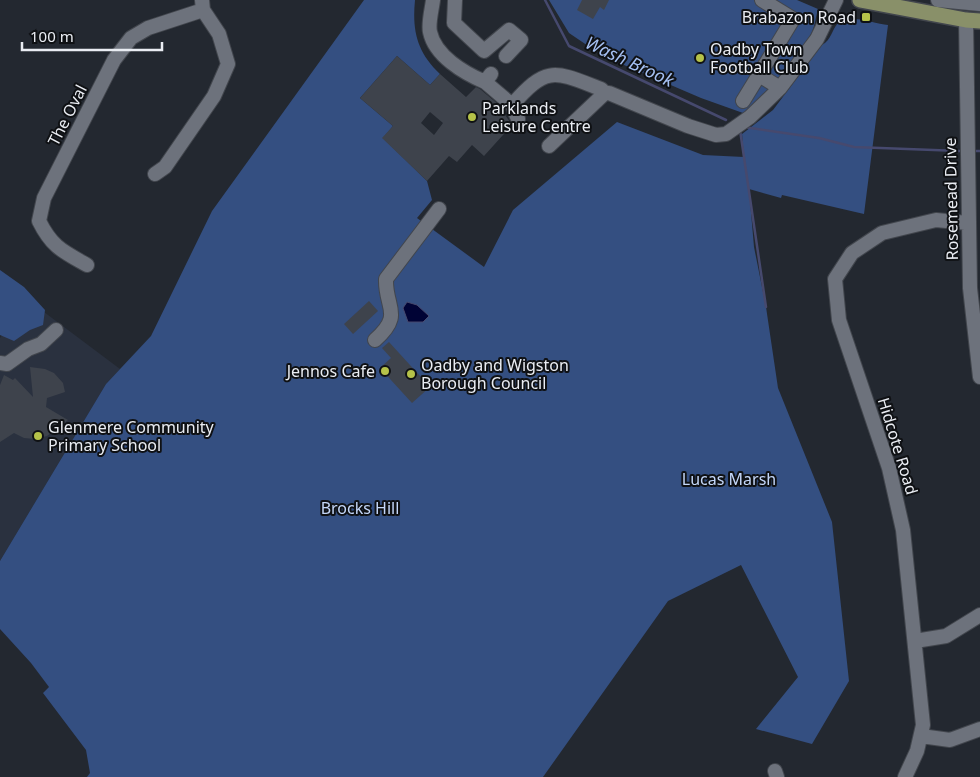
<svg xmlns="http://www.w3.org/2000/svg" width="980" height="777" font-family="'Noto Sans',sans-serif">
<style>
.built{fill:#2a313f}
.green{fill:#344f81}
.water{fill:#000335;stroke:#46496e}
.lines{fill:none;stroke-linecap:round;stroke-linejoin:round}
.stream{stroke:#46496e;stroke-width:2.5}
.building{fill:#3e434c;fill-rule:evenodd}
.minor-casing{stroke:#42464d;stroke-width:16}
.major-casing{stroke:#42464d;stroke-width:18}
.minor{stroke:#6d727c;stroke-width:14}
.major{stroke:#899069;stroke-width:15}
.poi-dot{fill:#b5c249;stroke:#0f1114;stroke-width:2}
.labels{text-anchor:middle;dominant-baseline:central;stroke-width:4;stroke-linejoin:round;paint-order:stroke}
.poi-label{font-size:16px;fill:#eaedf3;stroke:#0f1114;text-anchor:start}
.street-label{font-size:16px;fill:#eaedf3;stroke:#0f1114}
.park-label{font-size:16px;fill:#c4d7f9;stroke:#0f1114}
.water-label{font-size:18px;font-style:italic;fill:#a4bff1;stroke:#0f1114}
</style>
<rect width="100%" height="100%" fill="#232830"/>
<path class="built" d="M28,300L120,369L106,384L0,561V338Z"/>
<path class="green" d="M364,0H415C412,31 417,52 440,74L430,85L397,56L360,98L393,126L383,138L427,181L432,200L417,218L484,267L513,210L617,122L703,155L744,157L742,134L773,110L822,45C832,39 831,31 838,23C846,13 875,24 888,25L864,214L782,195L781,198L749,189L754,247L766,307L778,388L832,522L849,681L812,744L756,729L798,677L741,565L668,601L543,777H87L90,773L86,750L43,693L49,687L31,663L0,629V561L106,384L151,336L212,211Z
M549,0H797L818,9C816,16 815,25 812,32C804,48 758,108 743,113L701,98L603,56L569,33Z
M0,270L24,287L45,310L43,325L30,330L14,341L0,335Z"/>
<path class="water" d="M407,302L417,305L429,316L423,322H408L403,308Z"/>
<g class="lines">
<path class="stream" d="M545,0L569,46L726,120
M744,127L819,138L854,147L960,151
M740,130L766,307
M976,151H980"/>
</g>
<path class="building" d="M582,0H609L604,10L600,7L593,19L577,10Z
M397,56L430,85L440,74L466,97L476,87L480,89L505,110L503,112L512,125L484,156L472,145L457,162L449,156L427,181L382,138L393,126L360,98ZM430,112L443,123L434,135L421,123Z
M369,301L378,311L353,334L344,324Z
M389,342L430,387L412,403L380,368L391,358L382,348Z
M30,367L45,369L54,373L63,383L65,392L47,398L46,407L68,420L47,436L35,439L24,438L14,433L0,442V385L4,375L13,380L15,378L33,397Z"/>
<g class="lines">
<defs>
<path id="minor" d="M433,0C432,9 428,23 430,32C435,56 464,73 485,82
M455,0L454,23L484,51L509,30L521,40L506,56
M762,0L793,19L759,75L780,88
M938,0L980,4
M966,20L970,288L980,377
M491,74L485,82L512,105L518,119
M743,101L759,75
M512,105C547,65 554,71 601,89L605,93H609L688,126L716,135L726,134L750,117L780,88L817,39L836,0
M549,146L605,93
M155,174L165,167L214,96L228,64L219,34L203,10L202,0
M87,265C62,251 52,247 39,221L44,198L114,60L131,38L148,28L203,10
M375,340C404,314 385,308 386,279L439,209
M0,363L7,364L28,349L41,344L56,330
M915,641L946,636L980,615
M921,736L950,740L980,729
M775,771L777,777
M905,777L917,751L923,725L903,530L889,468L839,320L835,279L852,253L882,233L936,220L968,223"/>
<path id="major" d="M860,0L966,20L980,21"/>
</defs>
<use href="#minor" class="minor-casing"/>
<use href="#major" class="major-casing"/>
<use href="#minor" class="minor"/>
<use href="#major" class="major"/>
</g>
<g class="poi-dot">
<rect x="861" y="12" width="10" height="10" rx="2.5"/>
<circle cx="700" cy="58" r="5"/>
<circle cx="472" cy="117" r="5"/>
<circle cx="385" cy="371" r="5"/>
<circle cx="411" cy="374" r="5"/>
<circle cx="38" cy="436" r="5"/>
</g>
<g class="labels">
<g class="poi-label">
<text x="856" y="17" text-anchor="end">Brabazon Road</text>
<text x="710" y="49">Oadby Town<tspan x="710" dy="18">Football Club</tspan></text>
<text x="482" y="108">Parklands<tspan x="482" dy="18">Leisure Centre</tspan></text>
<text x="421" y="365">Oadby and Wigston<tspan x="421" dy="18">Borough Council</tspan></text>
<text x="375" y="371" text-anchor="end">Jennos Cafe</text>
<text x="48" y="427">Glenmere Community<tspan x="48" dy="18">Primary School</tspan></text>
</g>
<g class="street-label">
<text transform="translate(67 115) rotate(-63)">The Oval</text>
<text transform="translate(951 199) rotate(-91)">Rosemead Drive</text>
<text transform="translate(898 446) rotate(73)">Hidcote Road</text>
</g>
<g class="park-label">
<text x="729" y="479">Lucas Marsh</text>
<text x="360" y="508">Brocks Hill</text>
</g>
<g class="water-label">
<text transform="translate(630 61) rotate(25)">Wash Brook</text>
</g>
</g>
<path d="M22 42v8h140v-8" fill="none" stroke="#eaedf3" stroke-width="2.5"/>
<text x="30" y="42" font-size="15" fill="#eaedf3" stroke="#0f1114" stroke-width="4" paint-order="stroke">100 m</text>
</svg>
